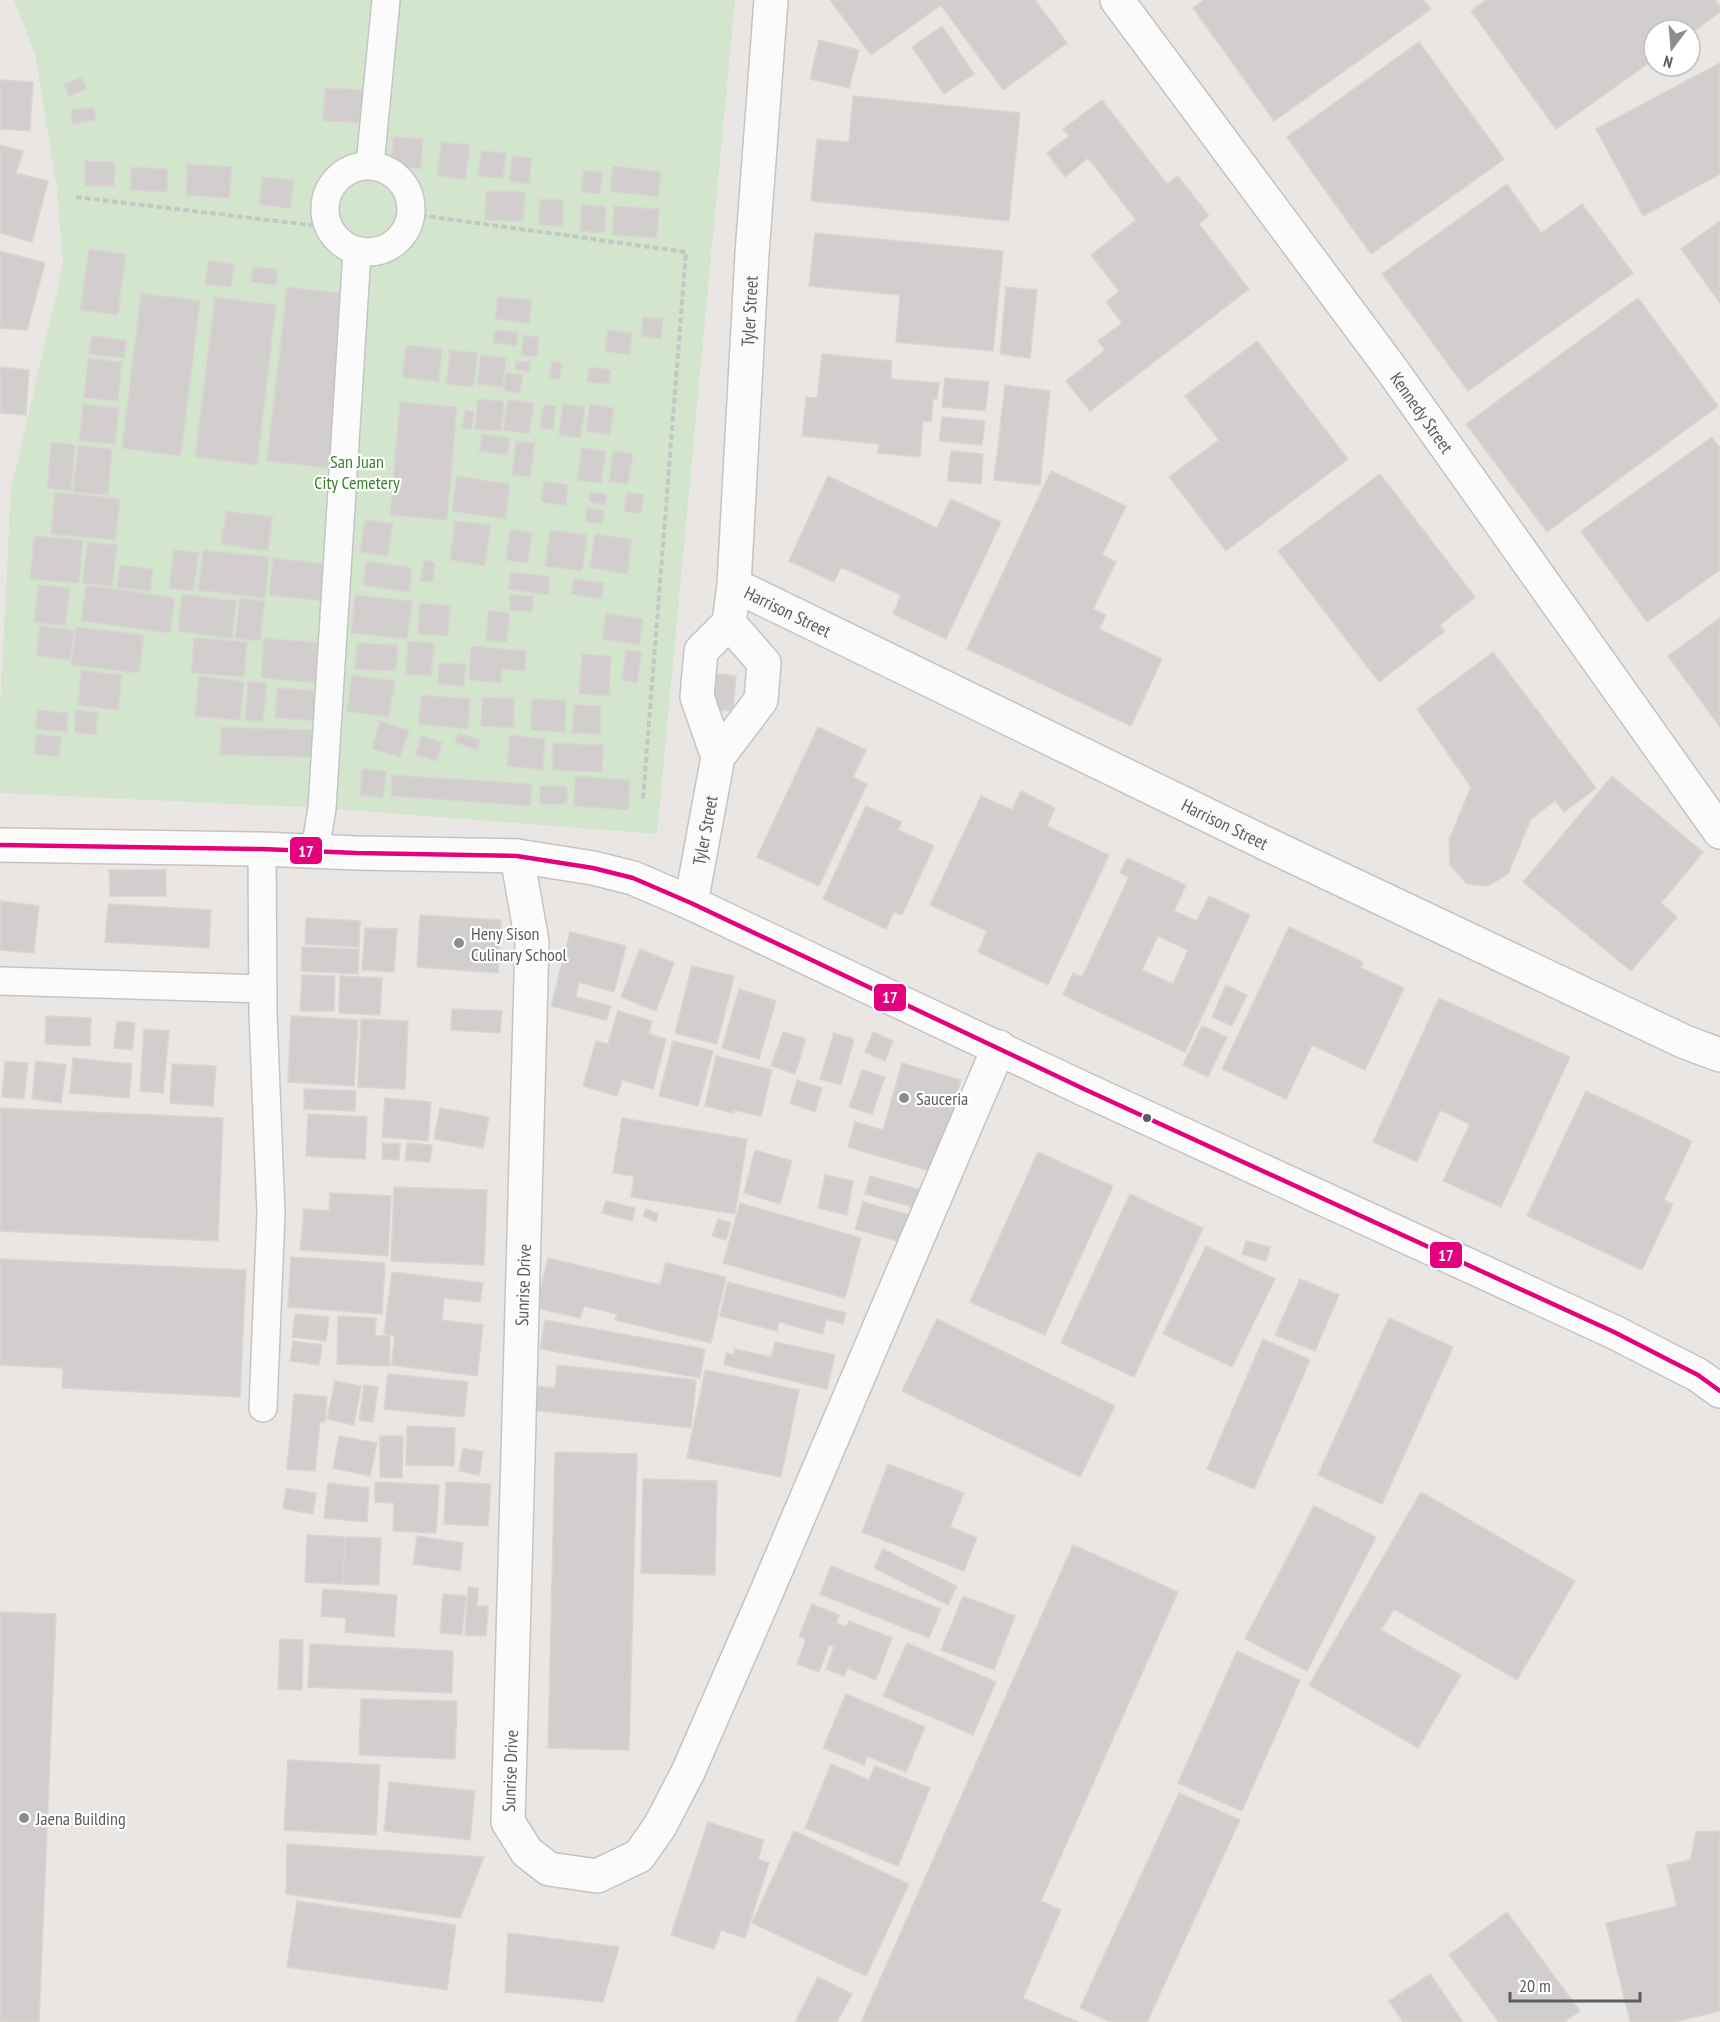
<svg xmlns="http://www.w3.org/2000/svg" width="1720" height="2022" font-family="'PT Sans Narrow',sans-serif">
<style>
.green{fill:#d4e5ce}
.building{fill:#d1cecd;stroke:#d8d6d2;stroke-width:1.5;fill-rule:evenodd}
.lines{fill:none;stroke-linecap:round;stroke-linejoin:round}
.service-casing{stroke:#c4c4c4;stroke-width:30}
.minor-casing{stroke:#c4c4c4;stroke-width:36}
.secondary-casing{stroke:#c4c4c4;stroke-width:36}
.path{stroke:#c3c8c4;stroke-width:4;stroke-dasharray:6 3;stroke-linecap:butt}
.service{stroke:#fcfbfb;stroke-width:27}
.minor{stroke:#fcfbfb;stroke-width:33}
.secondary{stroke:#fcfbfb;stroke-width:33}
.bus-1-casing{stroke:#fff;stroke-width:9}
.bus-1{stroke:#e5007d;stroke-width:4.5}
.poi-dot{fill:#8b8e8f;stroke:#fff;stroke-width:2}
.bus-dot{fill:#595e62;stroke:#fff;stroke-width:2}
.labels{text-anchor:middle;dominant-baseline:central;stroke-width:4.5;stroke-linejoin:round;paint-order:stroke}
.street-label{font-size:18px;fill:#595e62;stroke:#fff}
.park-label{font-size:18px;fill:#3d8032;stroke:#fff}
.poi-label{font-size:18px;fill:#595e62;stroke:#fff;text-anchor:start}
.line-badge{stroke:#fff;stroke-width:2}
.badge-label{font-size:16px;text-anchor:middle;font-weight:bold;fill:#fff}
</style>
<rect width="100%" height="100%" fill="#e9e6e3"/>
<path class="green" d="M14,0H735L657,834L322,808L0,793V708L11,489L63,265L57,190L35,54Z"/>
<path class="building" d="M830,0H1035L1067,43L1003,90L941,5L871,55Z
M1204,0H1424L1431,9L1274,121L1193,8Z
M1486,0H1715L1720,7V12L1690,34V30H1654V59L1556,129L1471,11Z
M942,26L974,74L944,94L912,47Z
M819,40L859,50L849,88L810,79Z
M1419,42L1504,159L1371,254L1287,137Z
M1720,63V174L1643,216L1596,129Z
M82,77L87,89L69,96L64,84Z
M0,80L33,82L30,131L0,129Z
M325,88L367,90L365,123L323,121Z
M853,96L1020,113L1009,221L811,201L817,139L849,142Z
M1102,100L1167,184L1178,176L1209,216L1199,224L1249,289L1090,411L1066,381L1105,350L1098,341L1122,323L1106,302L1119,291L1091,255L1136,220L1088,158L1065,177L1047,153L1069,136L1063,129Z
M94,107L96,120L73,124L71,110Z
M393,137L423,139L421,169L391,167Z
M442,142L470,145L465,180L437,176Z
M0,145L23,151L16,173L48,181L32,242L0,233Z
M481,151L506,153L503,179L478,176Z
M512,156L532,158L529,184L510,181Z
M85,161L115,162L114,186H85Z
M187,164L232,167L229,198L186,195Z
M613,166L661,172L658,197L610,191Z
M131,167L168,169L167,192L130,190Z
M584,170L603,173L600,194L581,192Z
M263,177L294,180L290,209L259,204Z
M1507,184L1541,233L1582,204L1633,273L1468,391L1382,274Z
M486,191L525,192L523,221L485,220Z
M540,199L563,200V226L539,225Z
M582,204L606,207L604,233L580,231Z
M614,206L659,209L657,238L613,235Z
M1720,221V303L1681,249Z
M815,233L1003,251L993,351L896,342L900,295L809,286Z
M89,249L126,254L118,315L80,310Z
M0,251L45,263L27,330L0,328Z
M208,261L234,264L231,287L205,284Z
M253,267L277,269L276,285L251,282Z
M287,287L348,294L328,468L267,461Z
M1006,287L1037,290L1030,358L1000,354Z
M141,293L200,301L181,456L122,448Z
M215,297L276,305L257,465L195,457Z
M498,297L532,300L529,324L495,319Z
M1638,298L1718,406L1547,532L1466,424Z
M643,317L663,319L661,339L641,336Z
M495,330L518,332L517,346L493,343Z
M608,330L632,333L630,355L605,351Z
M524,335L539,337L537,357L521,355Z
M91,336L127,340L124,358L89,354Z
M1257,341L1348,459L1226,551L1169,477L1219,440L1185,396Z
M406,345L442,349L439,382L402,377Z
M450,350L478,353L473,387L446,384Z
M822,354L892,361L891,379L939,383L937,399H933L931,422L923,421L920,457L878,453L879,444L802,436L806,397L817,398Z
M481,355L506,358L503,387L477,384Z
M88,358L122,362L118,401L84,398Z
M516,361L530,362L529,371L515,370Z
M552,361L562,363L560,380L550,378Z
M0,367L29,370L26,415L0,413Z
M589,367L611,370L609,384L587,382Z
M506,373L523,375L520,393L504,391Z
M945,378L989,382L985,411L942,407Z
M1005,385L1050,391L1040,485L994,480Z
M478,399L504,401L501,431L475,429Z
M508,400L534,403L529,434L503,430Z
M400,402L457,407L447,520L390,515Z
M83,404L119,408L115,444L79,441Z
M544,404L556,406L553,430L540,428Z
M563,404L585,407L580,438L559,435Z
M590,404L614,408L610,435L586,431Z
M465,410L474,412L471,429H462Z
M942,417L985,421L982,445L939,441Z
M482,434L510,438L507,455L479,451Z
M1712,437L1720,448V570L1647,622L1581,531Z
M516,441L535,443L530,477L512,475Z
M51,442L75,445L71,491L47,488Z
M78,445L112,449L108,495L73,492Z
M582,448L606,451L601,483L577,480Z
M613,451L633,454L628,484L609,482Z
M951,451L983,454L981,484L947,481Z
M1051,471L1126,506L1102,555L1116,562L1093,609L1106,615L1099,629L1162,659L1131,726L967,649Z
M1380,474L1475,597L1440,625L1445,631L1379,682L1278,551Z
M457,476L510,484L505,519L452,511Z
M828,476L937,528L951,499L1001,522L946,639L893,614L901,595L841,567L834,582L789,561Z
M544,481L568,485L566,506L541,502Z
M55,492L120,499L115,540L51,534Z
M590,492L607,494L605,505L589,502Z
M627,492L644,495L641,514L624,511Z
M587,508L605,511L602,524L585,522Z
M226,511L273,517L268,551L221,544Z
M365,520L393,524L388,556L360,552Z
M455,521L491,525L485,566L450,560Z
M510,529L532,533L528,563L506,560Z
M550,530L587,535L582,571L545,566Z
M595,534L632,539L627,574L590,568Z
M34,536L83,540L79,583L30,579Z
M88,542L117,545L112,586L82,583Z
M174,550L199,553L193,591L169,588Z
M203,550L269,557L265,598L198,590Z
M273,558L325,564L321,601L269,595Z
M424,560L435,562L433,582L420,581Z
M366,561L412,568L409,592L363,585Z
M120,565L153,569L150,591L117,587Z
M511,572L550,577L548,595L508,589Z
M574,579L604,583L601,599L571,594Z
M39,585L70,588L65,626L34,622Z
M86,585L175,598L170,633L81,621Z
M182,594L236,601L232,639L178,631Z
M355,595L412,601L407,639L351,633Z
M510,595L533,596L532,612L510,610Z
M240,598L265,601L260,641L235,638Z
M420,603L450,606L448,636L418,634Z
M488,611L509,613L507,642L486,641Z
M606,613L643,619L639,645L602,639Z
M1720,618V727L1668,656Z
M40,626L74,630L70,660L36,656Z
M76,627L144,635L139,673L71,665Z
M194,638L247,642L244,677L191,673Z
M264,638L320,643L317,683L261,678Z
M408,641L434,643L431,676L406,674Z
M357,643L398,645L396,671L355,669Z
M471,646L526,651L525,671L502,669L501,683L469,680Z
M626,649L642,652L637,683L622,680Z
M1493,652L1596,788L1564,812L1555,801L1531,819L1508,874L1488,886L1467,884L1450,865L1449,840L1471,787L1417,709Z
M582,654L611,656L609,696L579,694Z
M439,663L466,664L464,686L438,684Z
M81,670L122,675L118,710L78,705Z
M709,673L736,676L733,711L706,709Z
M352,675L395,681L389,717L347,711Z
M199,676L244,682L240,720L195,716Z
M248,682L267,683L263,722L245,720Z
M277,688L321,691L319,721L275,718Z
M421,695L470,699L468,729L419,724Z
M482,697L514,698V728L481,726Z
M532,699L566,700L565,732L531,730Z
M574,705L601,706V734L572,733Z
M38,710L68,713L67,732L35,729Z
M76,710L98,712L96,735L74,732Z
M380,721L409,730L400,757L372,749Z
M221,727L314,730V757L220,755Z
M818,727L866,750L853,777L867,784L819,886L757,857Z
M458,733L480,740L477,750L455,742Z
M37,734L61,737L59,757L34,754Z
M510,735L545,739L543,770L507,766Z
M421,736L442,742L437,761L415,755Z
M553,743L603,745L602,772L552,770Z
M362,769L386,771L383,798L360,795Z
M392,775L532,784L531,806L391,796Z
M575,776L630,780L628,810L574,806Z
M1612,776L1703,852L1661,903L1677,917L1631,971L1523,882Z
M540,786H567V804H540Z
M1021,791L1055,808L1047,826L1109,855L1048,985L978,952L987,931L930,905L981,796L1012,810Z
M866,806L902,822L898,830L934,846L902,915L894,912L886,929L823,899Z
M1127,858L1186,885L1174,911L1197,921L1209,896L1250,915L1185,1052L1063,995L1073,973L1082,977L1129,877L1120,873ZM1158,936L1188,950L1173,984L1142,970Z
M109,870H166V896H110Z
M1,901L39,906L34,953L0,950Z
M108,904L211,910L209,948L105,942Z
M420,915L501,920L498,973L417,967Z
M306,918L360,921L359,947L305,944Z
M1289,927L1363,962L1361,968L1404,988L1365,1070L1312,1045L1286,1099L1222,1069Z
M365,928L397,929L394,972L362,970Z
M570,932L626,946L614,992L579,982L576,997L611,1006L606,1020L551,1006Z
M302,947L359,949L358,974L301,971Z
M640,949L674,963L656,1011L621,997Z
M692,966L734,976L717,1044L675,1033Z
M302,975L335,976L334,1011H300Z
M340,976L382,978L380,1015L339,1013Z
M1226,985L1247,995L1232,1026L1212,1017Z
M739,989L776,1001L759,1059L722,1048Z
M1439,998L1570,1057L1501,1207L1443,1181L1470,1124L1440,1110L1417,1162L1373,1142Z
M452,1009L502,1011L500,1033L451,1030Z
M618,1011L652,1021L649,1034L666,1039L653,1089L622,1080L617,1096L583,1086L596,1041L608,1044Z
M46,1016L91,1018L90,1046L45,1044Z
M291,1016L358,1020L354,1086L288,1082Z
M361,1019L408,1021L405,1089L358,1087Z
M117,1021L135,1023L132,1050L114,1048Z
M1202,1026L1227,1037L1208,1077L1183,1065Z
M144,1029L169,1031L163,1093L140,1091Z
M783,1032L806,1039L795,1074L771,1066Z
M873,1032L893,1041L885,1061L865,1052Z
M834,1033L854,1039L841,1085L820,1079Z
M673,1041L713,1051L698,1106L659,1096Z
M716,1056L772,1070L761,1116L734,1110V1113L705,1106Z
M73,1058L132,1064L129,1098L70,1093Z
M5,1061L28,1063L24,1099L2,1097Z
M36,1061L66,1065L61,1103L32,1099Z
M902,1063L961,1080L955,1101L962,1103L957,1121L949,1119L947,1126L953,1127L933,1172L848,1147L855,1122L883,1130Z
M172,1064L216,1066L213,1106L170,1103Z
M862,1070L885,1077L872,1114L849,1107Z
M797,1080L822,1088L815,1112L790,1103Z
M304,1089L356,1091L355,1111L304,1109Z
M1586,1091L1692,1141L1664,1200L1673,1204L1642,1270L1527,1216Z
M385,1098L431,1102L428,1141L382,1137Z
M0,1108L223,1118L218,1241L0,1231Z
M440,1108L489,1117L483,1148L434,1139Z
M308,1114L367,1117L365,1159L306,1156Z
M622,1118L747,1139L735,1214L631,1197L634,1176L613,1173Z
M383,1143L400,1144L399,1160L382,1159Z
M407,1143L432,1145L430,1162L405,1160Z
M755,1150L792,1161L780,1204L744,1193Z
M1038,1152L1113,1186L1045,1335L970,1302Z
M825,1175L853,1181L847,1215L818,1208Z
M870,1176L925,1191L920,1209L865,1194Z
M394,1187L487,1190L484,1265L391,1261Z
M330,1193L391,1196L388,1256L300,1250L304,1209L329,1211Z
M1130,1194L1203,1228L1134,1377L1061,1343Z
M606,1201L635,1208L632,1221L602,1213Z
M863,1202L913,1216L905,1243L855,1229Z
M740,1203L861,1238L845,1298L723,1263Z
M646,1209L658,1214L656,1222L643,1216Z
M718,1219L731,1223L726,1240L712,1236Z
M1246,1241L1270,1247L1266,1261L1242,1254Z
M1206,1246L1275,1279L1232,1367L1163,1334Z
M291,1257L385,1263L382,1314L288,1307Z
M548,1258L660,1285L666,1263L726,1277L711,1343L615,1320L617,1314L584,1306L580,1318L536,1308Z
M0,1259L246,1270L240,1397L62,1388L63,1368L0,1365Z
M392,1272L483,1283L480,1302L444,1298L442,1320L483,1325L477,1376L391,1365L395,1336L384,1334Z
M1300,1279L1339,1295L1315,1351L1275,1335Z
M728,1282L846,1313L843,1324L826,1319L823,1334L779,1322L777,1331L720,1316Z
M295,1314L329,1317L326,1341L292,1337Z
M338,1316L376,1318L375,1336H390L389,1366L337,1364Z
M1389,1318L1453,1347L1382,1504L1318,1475Z
M937,1319L1115,1406L1080,1477L902,1391Z
M545,1320L705,1349L700,1378L540,1349Z
M1263,1339L1310,1360L1254,1489L1207,1469Z
M293,1341L322,1345L319,1365L290,1361Z
M775,1342L835,1355L827,1389L724,1365L726,1353L734,1355L735,1349L771,1357Z
M557,1365L696,1380L691,1428L533,1410L535,1386L555,1388Z
M705,1370L799,1390L781,1477L687,1458Z
M388,1374L468,1382L464,1417L384,1409Z
M335,1381L361,1386L354,1425L327,1419Z
M364,1385L378,1387L373,1422L359,1420Z
M294,1394L327,1397L325,1422H320L315,1471L287,1469Z
M407,1426L455,1428L454,1466L406,1465Z
M339,1436L377,1443L370,1476L333,1468Z
M380,1436H403L402,1478L380,1477Z
M463,1448L483,1452L479,1475L459,1471Z
M555,1452L637,1454L629,1750L548,1748Z
M888,1464L964,1493L950,1527L977,1538L964,1571L862,1532Z
M643,1479L717,1481L715,1575L641,1573Z
M375,1482L439,1485L436,1533L393,1531L394,1503L375,1502Z
M446,1482L491,1484L488,1526L444,1524Z
M328,1483L369,1488L367,1522L324,1518Z
M286,1488L316,1493L313,1514L283,1509Z
M1421,1492L1575,1581L1517,1680L1394,1609L1381,1630L1461,1675L1418,1748L1309,1685Z
M1314,1506L1376,1537L1307,1671L1245,1639Z
M307,1535L345,1537L343,1584L305,1582Z
M417,1536L463,1543L460,1571L413,1564Z
M345,1537L381,1538L379,1585L343,1584Z
M1073,1545L1178,1592L1041,1901L1061,1910L1023,1998L1078,2022H861Z
M883,1549L957,1586L948,1605L874,1568Z
M831,1566L941,1609L929,1638L820,1594Z
M468,1587L478,1588L477,1606H488L486,1636L465,1635Z
M323,1589L397,1595L394,1637L345,1632L346,1618L321,1616Z
M443,1594L466,1596L462,1635L440,1633Z
M963,1596L1015,1616L994,1670L941,1650Z
M812,1604L839,1615L836,1623L846,1627L849,1621L892,1638L876,1680L847,1668L844,1676L826,1669L834,1647L829,1645L819,1672L797,1664L806,1639L799,1636Z
M0,1612L56,1614L39,2022H0Z
M280,1639L303,1640L302,1690L278,1689Z
M907,1643L996,1682L973,1735L883,1696Z
M310,1644L453,1651L452,1693L308,1687Z
M1237,1651L1300,1680L1242,1811L1178,1783Z
M846,1694L925,1727L906,1772L867,1756L864,1765L823,1748Z
M361,1699L457,1701L455,1759L359,1755Z
M288,1760L380,1765L376,1835L284,1830Z
M831,1764L869,1780L875,1766L930,1788L898,1866L805,1828Z
M389,1782L475,1791L470,1840L384,1831Z
M1179,1793L1240,1820L1147,2022H1110L1080,2008Z
M708,1822L764,1840L758,1859L769,1863L745,1938L721,1930L714,1949L671,1935Z
M794,1831L909,1884L866,1976L752,1923Z
M1720,1831V2011L1674,2022H1630L1606,1923L1677,1906L1667,1865L1690,1860L1696,1832Z
M287,1844L484,1857L460,1918L286,1894Z
M297,1901L456,1925L447,1990L287,1967Z
M1507,1912L1580,2011L1564,2022H1499L1449,1955Z
M508,1933L619,1947L603,2002L505,1992Z
M1430,1974L1463,2022H1403L1389,2001Z
M818,1977L852,1994L837,2022H795Z"/>
<g class="lines">
<defs>
<path id="service" d="M370,165L386,0
M325 209a43 43 0 1 1 86 0a43 43 0 1 1-86 0Z
M262,849L263,1014L271,1213L263,1408
M315,851L322,808L357,252
M0,981L263,989"/>
<g id="minor">
<path id="s1" d="M1117,0L1392,370L1720,832"/>
<path id="s2" d="M734,585L1273,847L1685,1042L1720,1055"/>
<path id="s3" d="M718,757L697,697L701,651L729,623L734,585L752,254L771,0"/>
<path d="M517,856L532,942L508,1822L527,1852L549,1869L597,1876L639,1856L660,1826L688,1772L764,1598L999,1047"/>
<path id="s4" d="M691,903L718,757L761,700L764,663L729,623"/>
</g>
<path id="secondary" d="M0,845L262,849L356,853L517,856L593,868L633,878L691,903L1084,1089L1614,1332L1698,1375L1720,1391"/>
</defs>
<use href="#service" class="service-casing"/>
<use href="#minor" class="minor-casing"/>
<use href="#secondary" class="secondary-casing"/>
<path class="path" d="M76,197L327,227
M412,214L686,252L643,799"/>
<use href="#service" class="service"/>
<use href="#minor" class="minor"/>
<use href="#secondary" class="secondary"/>
<defs>
<path id="bus-1" d="M0,845L262,849L356,853L517,856L593,868L633,878L691,903L1084,1089L1614,1332L1698,1375L1720,1391"/>
</defs>
<use href="#bus-1" class="bus-1-casing"/>
<use href="#bus-1" class="bus-1"/>
</g>
<g class="poi-dot">
<circle cx="459" cy="943" r="6"/>
<circle cx="904" cy="1098" r="6"/>
<circle cx="24" cy="1818" r="6"/>
</g>
<circle class="bus-dot" cx="1147" cy="1118" r="5"/>
<g class="labels">
<g class="street-label">
<text stroke="none"><textPath href="#s3" startOffset="462">Tyler Street</textPath></text>
<text stroke="none"><textPath href="#s1" startOffset="513">Kennedy Street</textPath></text>
<text stroke="none"><textPath href="#s2" startOffset="60">Harrison Street</textPath></text>
<text stroke="none"><textPath href="#s2" startOffset="546">Harrison Street</textPath></text>
<text stroke="none"><textPath href="#s4" startOffset="74">Tyler Street</textPath></text>
<text transform="translate(523 1285) rotate(-88)">Sunrise Drive</text>
<text transform="translate(510 1771) rotate(-88)">Sunrise Drive</text>
</g>
<g class="park-label">
<text x="357" y="461">San Juan<tspan x="357" dy="21">City Cemetery</tspan></text>
</g>
<g class="poi-label">
<text x="471" y="933">Heny Sison<tspan x="471" dy="21">Culinary School</tspan></text>
<text x="916" y="1098">Sauceria</text>
<text x="36" y="1818">Jaena Building</text>
</g>
</g>
<g class="line-badge">
<rect x="289" y="836" width="34" height="29" rx="6" fill="#e5007d"/>
<rect x="873" y="983" width="34" height="29" rx="6" fill="#e5007d"/>
<rect x="1429" y="1241" width="34" height="28" rx="6" fill="#e5007d"/>
</g>
<g class="badge-label">
<text x="306" y="857">17</text>
<text x="890" y="1003">17</text>
<text x="1446" y="1261">17</text>
</g>
<g transform="translate(1672 48) rotate(196)"><circle r="28" fill="#ffffff" stroke="#bdbfc0" stroke-width="1.5"/>
<path d="M0-4.5L10 22L0 15L-10 22Z" fill="#8b8e8f"/>
<text y="-9" font-size="16" font-weight="bold" text-anchor="middle" fill="#595e62">N</text>
</g>
<path d="M1510 1992v9h130v-9" fill="none" stroke="#595e62" stroke-width="3"/>
<text x="1519" y="1992" font-size="18" fill="#595e62" stroke="#ffffff" stroke-width="4.5" paint-order="stroke">20 m</text>
</svg>
